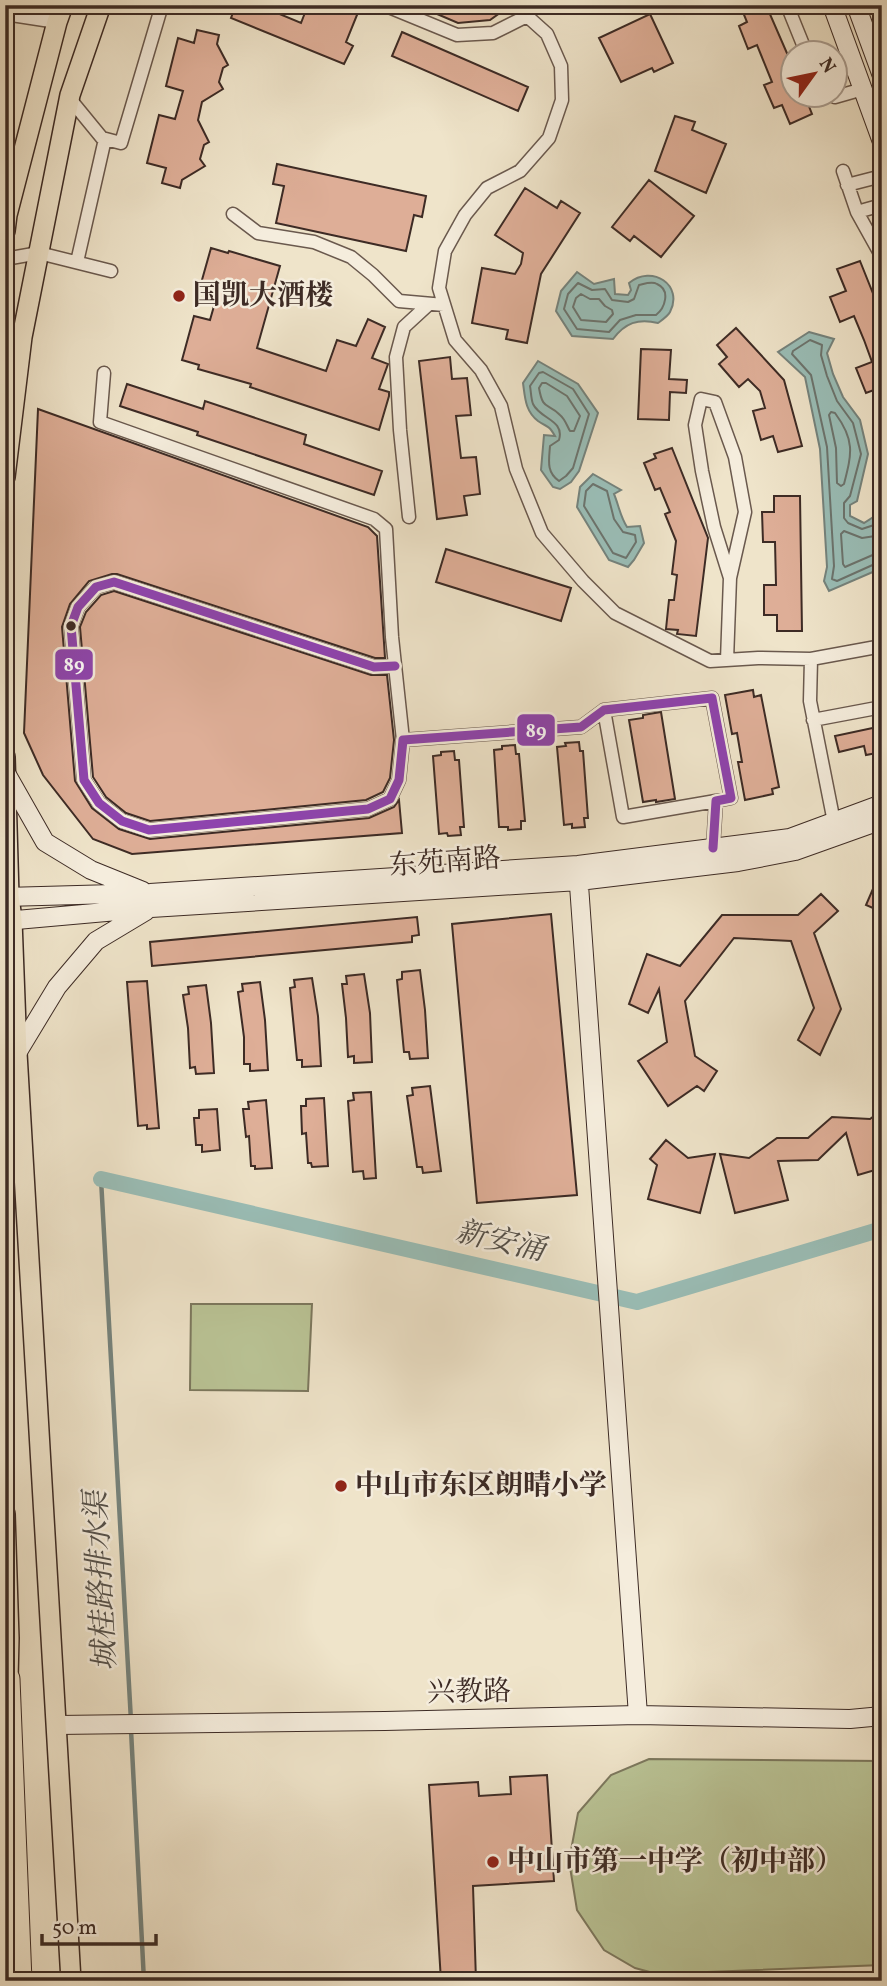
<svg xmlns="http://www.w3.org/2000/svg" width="887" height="1986" font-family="Vollkorn,'Noto Serif SC',serif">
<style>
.green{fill:#bac496;stroke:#7c785e;stroke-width:2}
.water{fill:#9abeb7;stroke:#75837d;stroke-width:2}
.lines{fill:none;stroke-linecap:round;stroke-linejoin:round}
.shore{stroke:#6c746e;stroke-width:2}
.stream{stroke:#75837d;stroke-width:4.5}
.canal{stroke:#9abeb7;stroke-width:16}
.building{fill:#deae97;stroke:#3d2b25;stroke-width:2}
.street-casing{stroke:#6a594e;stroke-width:15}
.secondary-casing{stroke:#3d2b25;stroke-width:20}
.primary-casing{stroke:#3d2b25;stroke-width:22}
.highway-casing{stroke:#3d2b25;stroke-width:25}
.street{stroke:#f5eddd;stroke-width:12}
.secondary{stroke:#f5eddd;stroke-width:18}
.primary{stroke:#efe4ca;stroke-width:19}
.highway{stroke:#efe4ca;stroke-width:23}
.bus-1-casing{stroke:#f5eddd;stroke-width:14}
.bus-1{stroke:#8e44ad;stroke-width:9}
.poi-dot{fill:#8f2418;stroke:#f5eddd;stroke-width:2.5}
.bus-dot{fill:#3d2b25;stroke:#f5eddd;stroke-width:2.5}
.labels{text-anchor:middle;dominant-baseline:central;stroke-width:5;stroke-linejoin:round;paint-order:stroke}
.poi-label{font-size:28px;font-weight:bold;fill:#3d2b25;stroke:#f5eddd;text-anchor:start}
.street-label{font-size:28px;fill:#3d2b25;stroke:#f5eddd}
.water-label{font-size:30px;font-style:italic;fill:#54504a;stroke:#f5eddd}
.line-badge{stroke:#f5eddd;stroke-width:2.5}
.badge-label{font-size:19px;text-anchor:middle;font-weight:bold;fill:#fff}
</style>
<rect width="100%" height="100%" fill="#efe4ca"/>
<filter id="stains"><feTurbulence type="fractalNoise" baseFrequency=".00286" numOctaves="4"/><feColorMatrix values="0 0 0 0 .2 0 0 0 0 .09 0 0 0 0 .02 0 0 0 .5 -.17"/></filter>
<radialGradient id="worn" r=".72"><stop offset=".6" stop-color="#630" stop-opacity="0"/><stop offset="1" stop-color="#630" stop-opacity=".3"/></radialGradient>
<path class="green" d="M191,1304H312L308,1391L190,1390Z
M649,1759L882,1761V1965L657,1974L635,1968L604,1950L577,1910L569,1861L578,1813L611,1775Z"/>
<path class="water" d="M577,272L594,284L614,279L615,294L628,295L631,290L629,283C652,264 684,285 670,312C668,316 662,320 658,323C638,318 625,323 613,339L572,336L556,311L561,291Z
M809,332L834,339L827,353L833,374L843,397L860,420L868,454L857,501L850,505V516L864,523L875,516L882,521V568L829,591L824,581L827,567L820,449L805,377L778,352Z
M538,361L578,384L598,413L579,471L571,482L560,489L553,487L541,470L544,435L555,436C548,424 548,428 538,421C525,411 525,397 523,383Z
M593,474L621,490L614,494C619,506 620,516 627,527L640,526L644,543L634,560L628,567L609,560L577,507L580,487Z"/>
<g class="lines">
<path class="shore" d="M578,283L592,290L605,289L612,300L628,302L634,299L639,285C644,284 652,281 657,284C671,290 665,308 656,315H636L620,320L609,332L577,329L564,309L568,294Z
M581,294L590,299H599L605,306L612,310L613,314L606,322L581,320L573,307L576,298Z
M543,372L573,389L589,414L573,468L566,476L559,481C546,472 549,460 550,446L559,440C565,420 540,419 533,404C531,399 531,391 530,386L539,373Z
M542,383H546L567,396L580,416L574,431H570C567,426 565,419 560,415C547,402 543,411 539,388Z
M831,412L835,413C855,440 852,453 844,484L841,486L837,483L836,448L829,415Z
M593,484L607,491L614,519L623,532L635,535L636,542L626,558L613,553L584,506L586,491Z
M882,526L874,525L862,529L848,523L844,518V503L850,496L861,454L853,423L837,401L827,376L821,355L822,345L810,340L793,351L792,354L811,375L827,447L834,566L832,579L837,581L877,563H882
M882,535L862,538L844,531L841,534L843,564L845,567L875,554H882"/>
<path class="stream" d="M101,1179L131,1721
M131,1730L144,1981"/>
<path class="canal" d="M101,1179L637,1302L882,1229"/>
</g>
<path class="building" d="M236,5H280L277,13L301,23L308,5H347L359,10L346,42L353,46L344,64L231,18Z
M416,5H511L490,20L458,23Z
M740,5H766L793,67V94H804L812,114L790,124L782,105L774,108L764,85L772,82L757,45L748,49L739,26L747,22Z
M650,14L673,63L654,72L652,68L621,82L599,38Z
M197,30L219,35L217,44L228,65L223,68L219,82L223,89L202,102L198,120L209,142L204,145L200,159L205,166L182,180L180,188L162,183L166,168L147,163L159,115L175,119L183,91L166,86L178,38L194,43Z
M402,32L528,87L518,111L392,56Z
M675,116L695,122L692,130L726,144L706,193L655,171Z
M277,164L426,196L422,217L414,215L406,251L276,223L284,186L273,184Z
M649,180L694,216L661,257L634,236L630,241L612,227Z
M525,188L557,208L561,201L580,213L541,274L527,343L506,339L508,330L472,323L482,268L515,274L521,264L523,253L495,235Z
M211,248L228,253L229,251L280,266L257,348L326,371L337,340L356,346L368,319L385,327L372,358L388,364L379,389L389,392V396L379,430L250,387L251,384L198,369L199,365L182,360L194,316L210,320L218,292L200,287Z
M860,261L882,316V387L866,393L856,368L872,362L864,340L854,316L840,322L830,297L846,291L837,269Z
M736,328L784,380L802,446L778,452L773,436L761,440L753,411L765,408L760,391L748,379L739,387L719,364L727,357L717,345Z
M641,349L671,350L669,379L687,380L686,393L670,392L669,420L638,419Z
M450,357L452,379L467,378L471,415L456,416L461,458L476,457L480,494L464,496L467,515L437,519L419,361Z
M127,384L203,409L205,401L306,435L304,444L382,471L374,495L197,435L198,432L120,406Z
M38,409L368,527L377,536L385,658H375L117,574H112L89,581L70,604L62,627L75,781L92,808L119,829L150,839L369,818L394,807L399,800L402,833L132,854L93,839L43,775L24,733Z
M672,448L708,538L696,636L677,634L678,630L666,629L669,600H674L677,575L672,574L676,541L665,514L670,512L660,488L655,490L644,463L656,458L654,454Z
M774,496H800L802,631H777V615H764V585H776L775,542H763L762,512H774Z
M446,549L571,588L561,621L436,582Z
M114,591L371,675H387L394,740L390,778L383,792L366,800L150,821L126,813L106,797L93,777L80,627L86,612L101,595Z
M753,690L754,697L761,695L779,787L772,789L773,794L745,800L738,762H742L737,733L732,734L725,695Z
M661,712L675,799L656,802V800L643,802L629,720L643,718V715Z
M882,726V752L866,755L864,746L839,752L835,736Z
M579,742L580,751H583L588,818H584L585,827L572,828V824L564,825L557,747L566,746L565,743Z
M515,745L516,754H519L525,821H521V829L508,830V827H499L494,750L502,749V746Z
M454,751L455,760H459L464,827H460L461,835L448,836L447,833L439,834L433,756L441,755V752Z
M882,868V912L866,905Z
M821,894L838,911L814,933L841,1009L820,1055L798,1040L814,1008L791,941L734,938L685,1001L695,1056L717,1071L704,1091L697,1086L668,1106L638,1061L667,1042L659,989L648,1013L629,1004L647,954L680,966L722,915H798Z
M551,914L577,1195L477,1203L452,924Z
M417,917L419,935L412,936V942L152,966L150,942Z
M420,970L425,1010L428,1058L410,1059L409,1052H404L397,980L402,979V972Z
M364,974L370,1013L372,1062L354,1063V1056L348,1057L346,1018L342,984H347L346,976Z
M312,978L318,1016L321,1066L302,1067V1060H297L290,988L295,987L294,980Z
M147,981L159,1128L147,1129V1125L138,1126L127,982Z
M260,982L265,1020L268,1070L250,1071V1064H244V1037L238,992L243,991L242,984Z
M206,985L211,1023L214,1073L196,1074L195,1067L190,1068L188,1028L183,995L189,994L188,987Z
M430,1086L441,1171L423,1173L422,1167H417L407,1096L413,1095L412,1088Z
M371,1092L376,1178L364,1179L363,1171L353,1172L348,1101L354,1100L353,1093Z
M324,1098L328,1166L312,1167L311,1163H308L306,1133L302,1134L301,1106H306V1099Z
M266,1100L272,1168L255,1169V1166H251L249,1136L246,1137L243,1109H249L248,1102Z
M217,1109L220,1150L202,1152V1145H196L194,1118H199V1110Z
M882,1110V1168L858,1175L846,1133L818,1160L778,1161L788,1200L735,1213L720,1154L749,1158L777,1138H808L832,1117L870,1119Z
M666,1140L688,1158L715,1154L700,1213L648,1199L657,1165L650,1159Z
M547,1775L554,1881L473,1886L476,1981H441L429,1785L478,1782L479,1796L511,1794L510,1777Z"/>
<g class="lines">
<defs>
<path id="street" d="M384,5L457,35L493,33L527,16V5
M787,5L806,52
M5,14L57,22
M527,16L547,34L561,66L562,100L549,138L520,171L487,188L465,215L445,251L439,288L455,340L481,370L501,406L516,469L542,533L583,581L615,613L710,661L758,658L811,659L810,701L834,822
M830,94L835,97L863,89
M70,99L102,138L121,143L162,5
M843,171L857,212L882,257
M847,185L882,176
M857,212L882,205
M233,214L258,233L314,242L351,257L373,275L399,301L444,305
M5,259L39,253L111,271
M77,262L105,139
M104,373L100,422L374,519L386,529L392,637L403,740
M409,517L400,430L396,357L404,327L429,304
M811,659L882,646
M727,660L730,578L745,512L735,457L715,402L701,399L695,425L702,471L714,527L730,578
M395,666L374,667L114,582L96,587L78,607L71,626L84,780L99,803L122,821L149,830L368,809L390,799L399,780L403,740L581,727L604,710L712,698L731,798L716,801L713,848
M604,710L623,817L716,801
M813,720L882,707"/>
<path id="secondary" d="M832,5L882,142
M856,5L882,76
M7,775L45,842L91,870L143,891
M578,871L638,1715
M5,897L150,893L578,865L790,838L882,804
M5,921L151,908L579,881L738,862L795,851L882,820
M17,1053L57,987L96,941L146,911
M57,1725L385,1721L638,1715L850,1719L882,1716"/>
<path id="primary" d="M5,231L7,215L57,22L63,5
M5,477L22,337L70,95L101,5
M5,757L9,896L12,920L17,1053L71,1981
M5,1514L9,1638L8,1679L5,1688"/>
<path id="highway" d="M8,1679L20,1981"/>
</defs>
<use href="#street" class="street-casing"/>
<use href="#secondary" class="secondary-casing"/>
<use href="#primary" class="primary-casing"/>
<use href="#highway" class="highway-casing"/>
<use href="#street" class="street"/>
<use href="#secondary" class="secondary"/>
<use href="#primary" class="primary"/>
<use href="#highway" class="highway"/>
<defs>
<path id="bus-1" d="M395,666L374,667L114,582L96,587L78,607L71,626L84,780L99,803L122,821L149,830L368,809L390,799L399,780L403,740L581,727L604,710L712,698L731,798L716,801L713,848"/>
</defs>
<use href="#bus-1" class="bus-1-casing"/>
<use href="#bus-1" class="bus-1"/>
</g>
<g class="poi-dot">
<circle cx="179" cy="296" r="7"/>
<circle cx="341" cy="1486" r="7"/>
<circle cx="493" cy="1862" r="7"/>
</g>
<circle class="bus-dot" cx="71" cy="626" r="6"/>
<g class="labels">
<g class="poi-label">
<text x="193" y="296">国凯大酒楼</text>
<text x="355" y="1486">中山市东区朗晴小学</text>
<text x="507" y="1862">中山市第一中学（初中部）</text>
</g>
<g class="street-label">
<text transform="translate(445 863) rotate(-4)">东苑南路</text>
<text transform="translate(469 1693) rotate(-1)">兴教路</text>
</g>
<g class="water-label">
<text transform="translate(500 1242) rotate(13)">新安涌</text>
<text transform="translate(102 1581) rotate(-93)">城桂路排水渠</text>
</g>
</g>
<g class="line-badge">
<rect x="54" y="648" width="40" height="33" rx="7" fill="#8e44ad"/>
<rect x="516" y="713" width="40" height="34" rx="7" fill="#8e44ad"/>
</g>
<g class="badge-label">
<text x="74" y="671">89</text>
<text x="536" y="737">89</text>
</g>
<rect width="887" height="1986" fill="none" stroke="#efe4ca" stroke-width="28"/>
<rect x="7" y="7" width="873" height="1972" fill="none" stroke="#3d2b25" stroke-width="3.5"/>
<rect x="14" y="14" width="859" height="1958" fill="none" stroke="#3d2b25" stroke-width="2"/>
<g transform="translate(814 74) rotate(57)"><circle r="33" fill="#f5eddd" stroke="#ab9f93" stroke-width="2"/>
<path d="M0-5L12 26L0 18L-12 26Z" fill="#8f2418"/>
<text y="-10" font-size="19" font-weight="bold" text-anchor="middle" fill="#3d2b25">N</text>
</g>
<path d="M42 1934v10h114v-10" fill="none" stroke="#3d2b25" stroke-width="3.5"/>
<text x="52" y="1934" font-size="21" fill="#3d2b25" stroke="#f5eddd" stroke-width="5" paint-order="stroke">50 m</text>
<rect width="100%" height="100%" filter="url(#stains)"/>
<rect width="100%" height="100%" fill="url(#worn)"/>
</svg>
